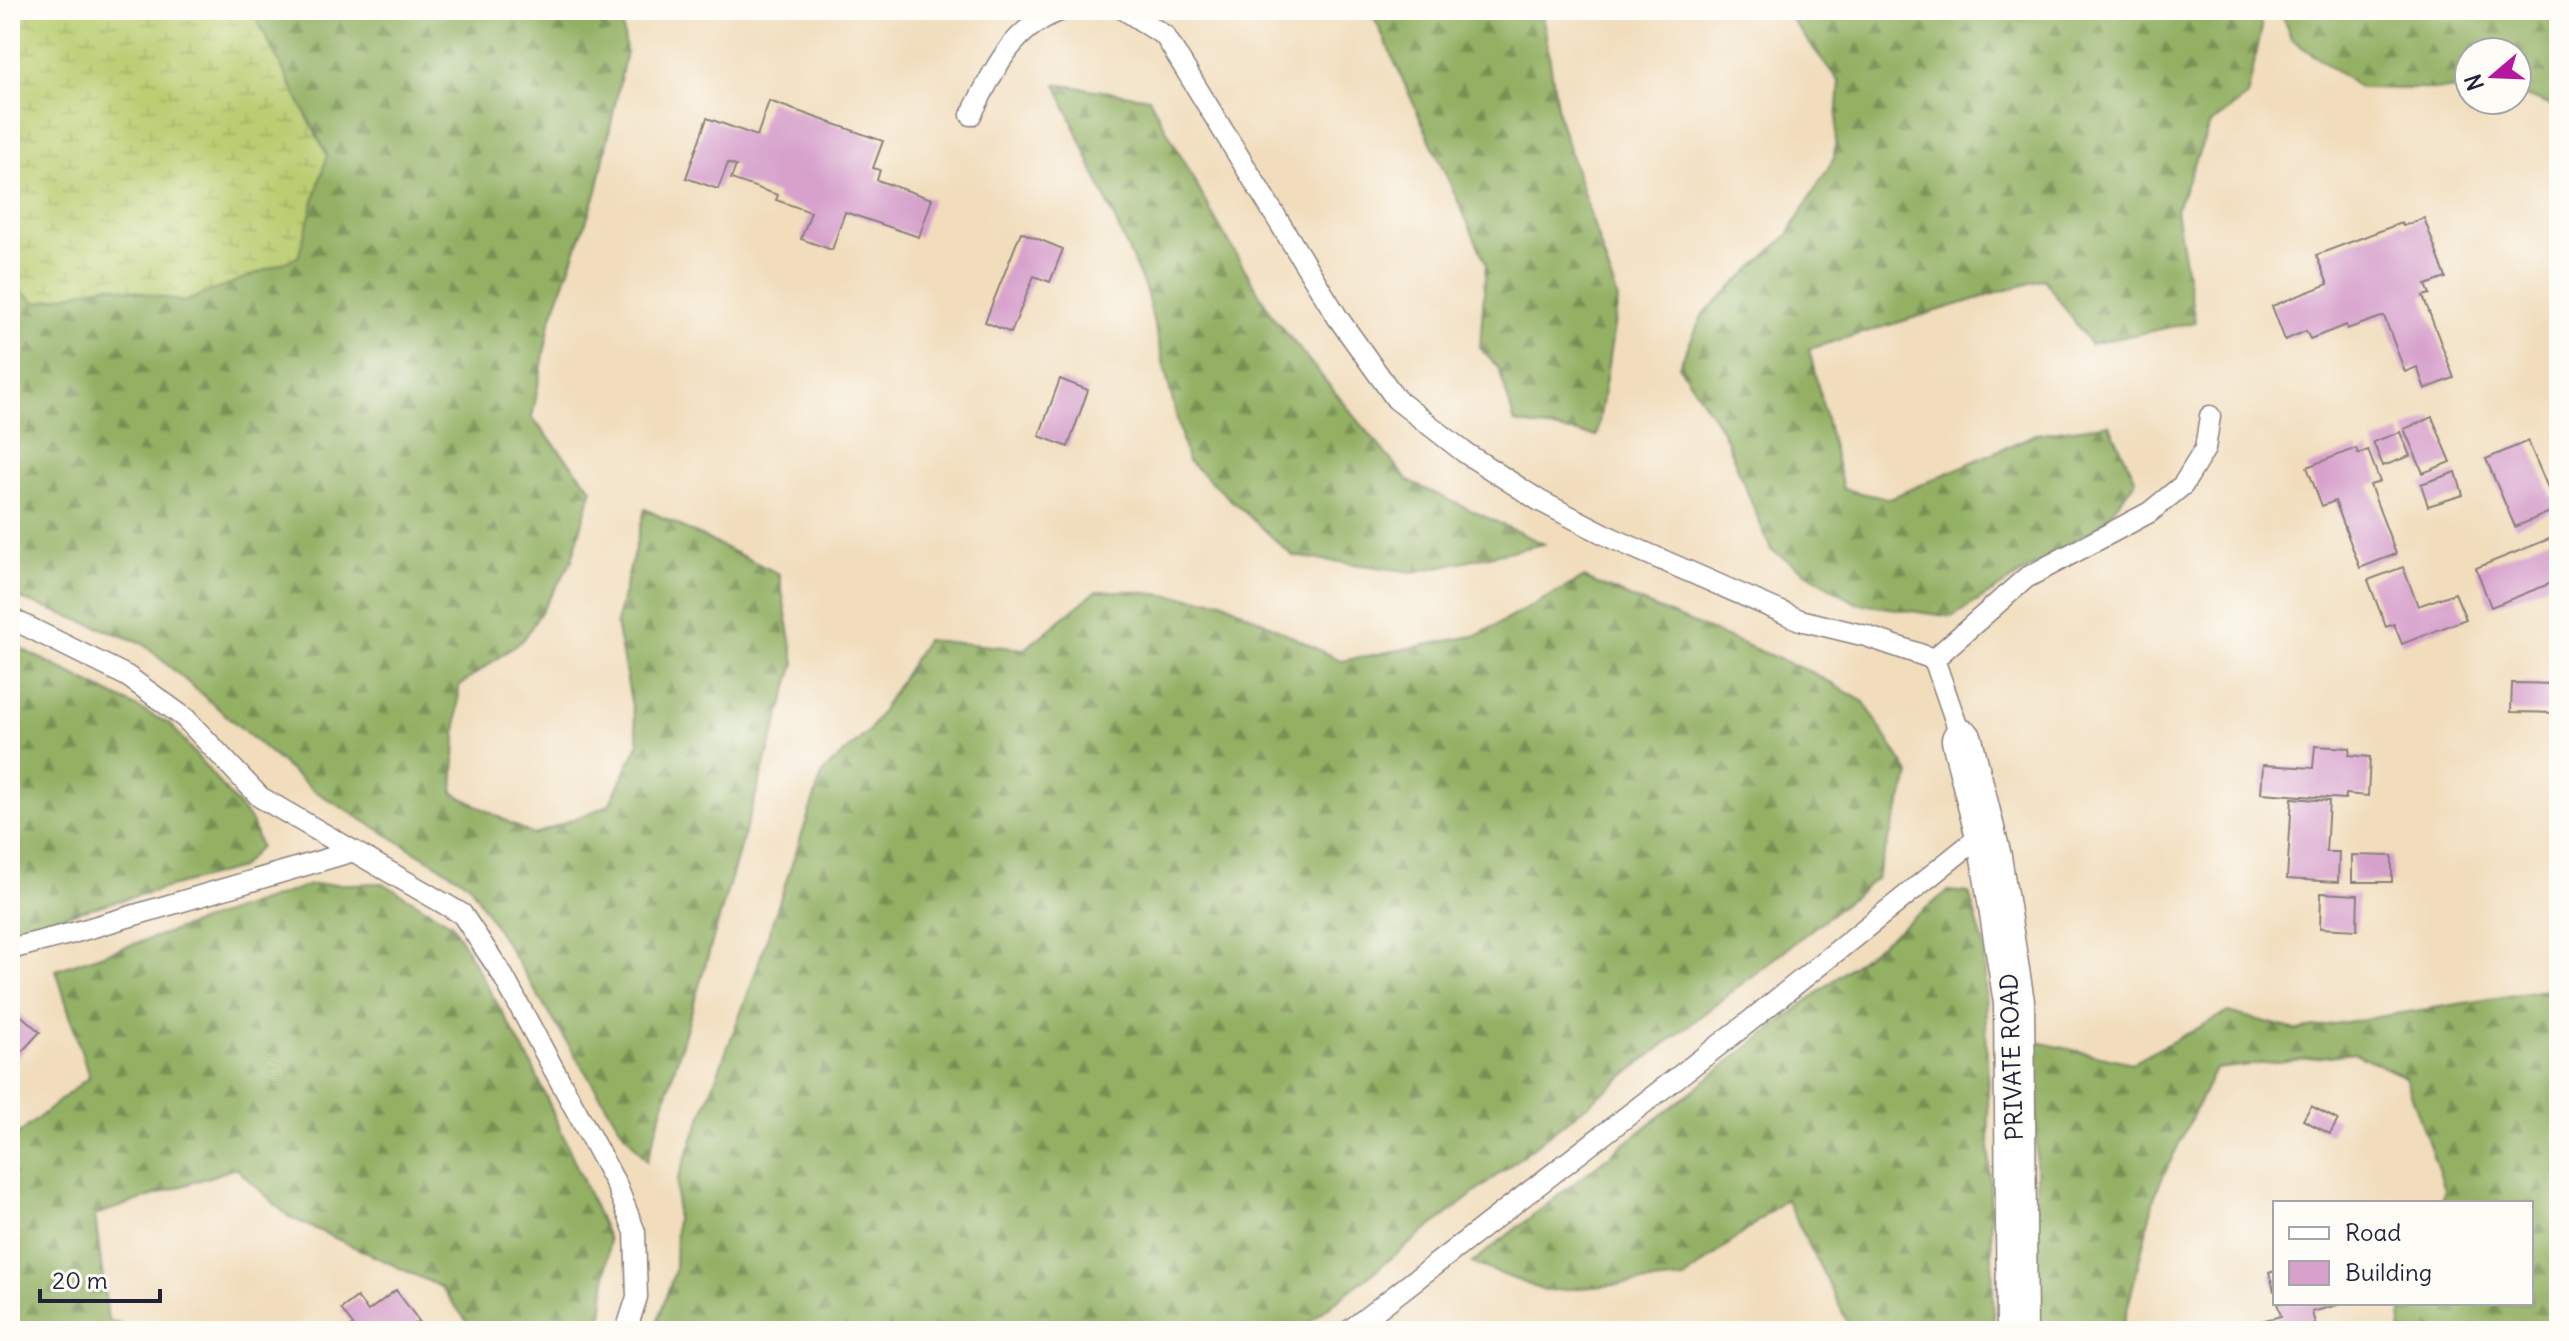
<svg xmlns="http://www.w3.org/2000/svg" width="2569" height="1341" font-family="Delius,sans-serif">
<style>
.forest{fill:url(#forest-firs);stroke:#5a694f;stroke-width:2}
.wetland{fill:url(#wetland-marsh);stroke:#6e7856;stroke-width:2}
.building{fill:#d7a1cc}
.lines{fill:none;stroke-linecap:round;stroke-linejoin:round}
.lane-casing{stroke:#8a807c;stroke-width:23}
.street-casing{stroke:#8a807c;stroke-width:43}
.lane{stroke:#fff;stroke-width:20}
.street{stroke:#fff;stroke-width:40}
.labels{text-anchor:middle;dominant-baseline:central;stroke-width:8;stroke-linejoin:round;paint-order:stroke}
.street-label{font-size:24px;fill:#22223b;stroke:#fdfcf7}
</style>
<defs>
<pattern id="forest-firs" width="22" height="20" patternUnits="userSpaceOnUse" patternTransform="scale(2)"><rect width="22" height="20" fill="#93b063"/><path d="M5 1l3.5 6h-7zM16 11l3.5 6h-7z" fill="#788f53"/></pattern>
<pattern id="wetland-marsh" width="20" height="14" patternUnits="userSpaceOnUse" patternTransform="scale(2)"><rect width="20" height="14" fill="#bacd71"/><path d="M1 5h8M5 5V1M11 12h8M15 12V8" fill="none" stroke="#a0b063"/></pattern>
</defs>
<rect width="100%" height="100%" fill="#fdfcf7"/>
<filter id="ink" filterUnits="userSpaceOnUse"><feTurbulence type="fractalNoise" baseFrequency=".0125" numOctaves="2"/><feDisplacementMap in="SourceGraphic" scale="16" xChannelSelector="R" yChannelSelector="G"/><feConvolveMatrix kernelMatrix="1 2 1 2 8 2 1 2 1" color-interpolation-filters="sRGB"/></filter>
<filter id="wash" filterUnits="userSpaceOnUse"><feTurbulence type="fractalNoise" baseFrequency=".006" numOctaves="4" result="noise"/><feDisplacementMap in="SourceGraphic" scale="32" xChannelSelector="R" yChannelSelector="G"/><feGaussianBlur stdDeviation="1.8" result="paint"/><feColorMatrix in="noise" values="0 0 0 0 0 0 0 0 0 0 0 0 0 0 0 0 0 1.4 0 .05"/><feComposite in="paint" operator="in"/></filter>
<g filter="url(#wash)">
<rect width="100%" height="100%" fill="#f1ddbc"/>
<path class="forest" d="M252,10H621L626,52L597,191L550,322L532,418L592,489L571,563L524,639L459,686L453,793L533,835L609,805L639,743L616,623L645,509L779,574L795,663L647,1161L619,1126L469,884L313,790L142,643L10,595V283L37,303L108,285L184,302L327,155Z
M1371,10H1542L1559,118L1618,300L1597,436L1515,423L1499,369L1480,348L1486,263Z
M1784,10H2254L2262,27L2247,97L2210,124L2176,210L2195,322L2090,344L2044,279L1809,349L1843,489L1888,499L2036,434L2109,424L2136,480L2102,524L1952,617L1856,603L1771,550L1722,430L1679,366L1703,314L1787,236L1834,158L1840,83Z
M2280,10H2559V108L2517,93V52H2469V90L2360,88L2291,39Z
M1056,84L1149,98L1214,217L1273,317L1408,481L1544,544L1414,572L1293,556L1187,460L1146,291Z
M1583,578L1813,673L1864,702L1910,775L1876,879L1298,1331H654L675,1270L677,1181L749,991L823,772L869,731L926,640L1025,649L1096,591H1127L1222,601L1341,661L1478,635Z
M10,643L170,724L252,822L260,847L240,868L10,930Z
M383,883L452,924L533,1067L609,1240L601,1331H474L441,1287L289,1217L236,1168L95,1215L108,1320L139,1331H10V1141L89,1077L56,970L310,885Z
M1948,891L1969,893L1984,946L1994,1331H1852L1786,1199L1684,1279L1545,1291L1472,1263Z
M2559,988V1331H2400L2403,1303H2531V1203H2440L2445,1189L2405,1077L2355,1053L2215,1069L2156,1191L2122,1331H2035L2037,1042L2132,1063L2228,1012L2296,1030Z"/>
<path class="wetland" d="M10,10H252L327,155L298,257L184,302L108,285L37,303L10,283Z"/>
<g id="blocks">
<path class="building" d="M769,101L883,141L873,168L880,170L877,180L932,199L919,237L845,212L832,250L801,239L811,212L776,200L778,195L731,179L736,166L728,163L718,189L686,178L707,118L757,136Z
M2424,218L2446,278L2426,285L2430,294L2423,296L2454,378L2425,389L2417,367L2405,372L2384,316L2347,329L2346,325L2310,339L2306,331L2285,340L2272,306L2328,284L2316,255L2401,223L2403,226Z
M1021,232L1063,249L1050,282L1034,276L1011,333L985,322Z
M1060,379L1088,390L1068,447L1039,436Z
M2432,417L2451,462L2423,473L2404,429Z
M2400,432L2410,456L2383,466L2373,442Z
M2528,441L2557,509L2515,527L2486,459Z
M2356,448L2358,454L2368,450L2380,482L2370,485L2396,554L2360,568L2335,501L2322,506L2307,467Z
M2456,472L2463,495L2428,506L2421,484Z
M2559,535V580L2491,607L2476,568Z
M2403,567L2418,606L2455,593L2466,619L2402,644L2394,624L2386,627L2368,580Z
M2512,683L2559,684V713L2511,712Z
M2315,746L2350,748L2349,755L2370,757L2368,796L2346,794L2345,799L2261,793L2263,765L2313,768Z
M2292,798L2329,801L2326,852H2339L2338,882L2287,879Z
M2352,855L2392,856V882H2352Z
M2321,893L2358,895L2357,930L2320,928Z
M10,1006L40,1032L15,1059L10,1055Z
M2311,1106L2338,1120L2330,1134L2303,1120Z
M2275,1270V1291H2274L2269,1272Z
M396,1290L419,1321L405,1331H345L353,1325L341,1309L357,1297L368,1311Z
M2277,1303H2341V1304L2312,1312L2317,1331H2260L2257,1322L2281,1316Z"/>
</g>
</g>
<g filter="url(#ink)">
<use href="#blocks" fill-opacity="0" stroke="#8a807c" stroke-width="2"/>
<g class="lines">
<defs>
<path id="lane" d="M1125,10L1165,36L1338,318L1396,399L1464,452L1540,501L1614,539L1800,620L1866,636L1934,659L1962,740
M971,115C994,71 1012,26 1063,10
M10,618L127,676L185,718L260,797L462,914L502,974L616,1184L635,1232L637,1297L626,1331
M1934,659L2026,578L2150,512L2183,485L2205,449L2210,416
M10,949L73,933L354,851
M1349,1331L1740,1029L1985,832"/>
<path id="street" d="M1962,740L1991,857L2014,1002L2017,1331"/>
</defs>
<use href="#lane" class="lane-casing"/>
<use href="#street" class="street-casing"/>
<use href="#lane" class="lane"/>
<use href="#street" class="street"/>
</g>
</g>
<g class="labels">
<g class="street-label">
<text transform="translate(2011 1057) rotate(-92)">PRIVATE ROAD</text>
</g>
</g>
<rect width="2569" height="1341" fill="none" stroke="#fdfcf7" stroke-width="40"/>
<rect x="2273" y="1201" width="260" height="104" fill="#fdfcf7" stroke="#a5a5ac" stroke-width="2"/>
<rect x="2289" y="1227" width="40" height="12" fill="#ffffff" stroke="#a5a5ac" stroke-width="2"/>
<text x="2345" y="1241" font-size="24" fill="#22223b">Road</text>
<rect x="2289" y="1261" width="40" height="24" fill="#d7a1cc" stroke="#a5a5ac" stroke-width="2"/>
<text x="2345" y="1281" font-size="24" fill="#22223b">Building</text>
<g transform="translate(2493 76) rotate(251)"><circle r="38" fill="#fdfcf7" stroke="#a5a5ac" stroke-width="2"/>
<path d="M0-6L14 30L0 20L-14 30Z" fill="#b5179e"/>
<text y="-12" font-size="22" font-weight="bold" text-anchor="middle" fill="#22223b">N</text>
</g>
<path d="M40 1289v12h120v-12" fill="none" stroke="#22223b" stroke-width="4"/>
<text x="52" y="1289" font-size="24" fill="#22223b" stroke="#fdfcf7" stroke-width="6" paint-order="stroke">20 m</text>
</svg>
